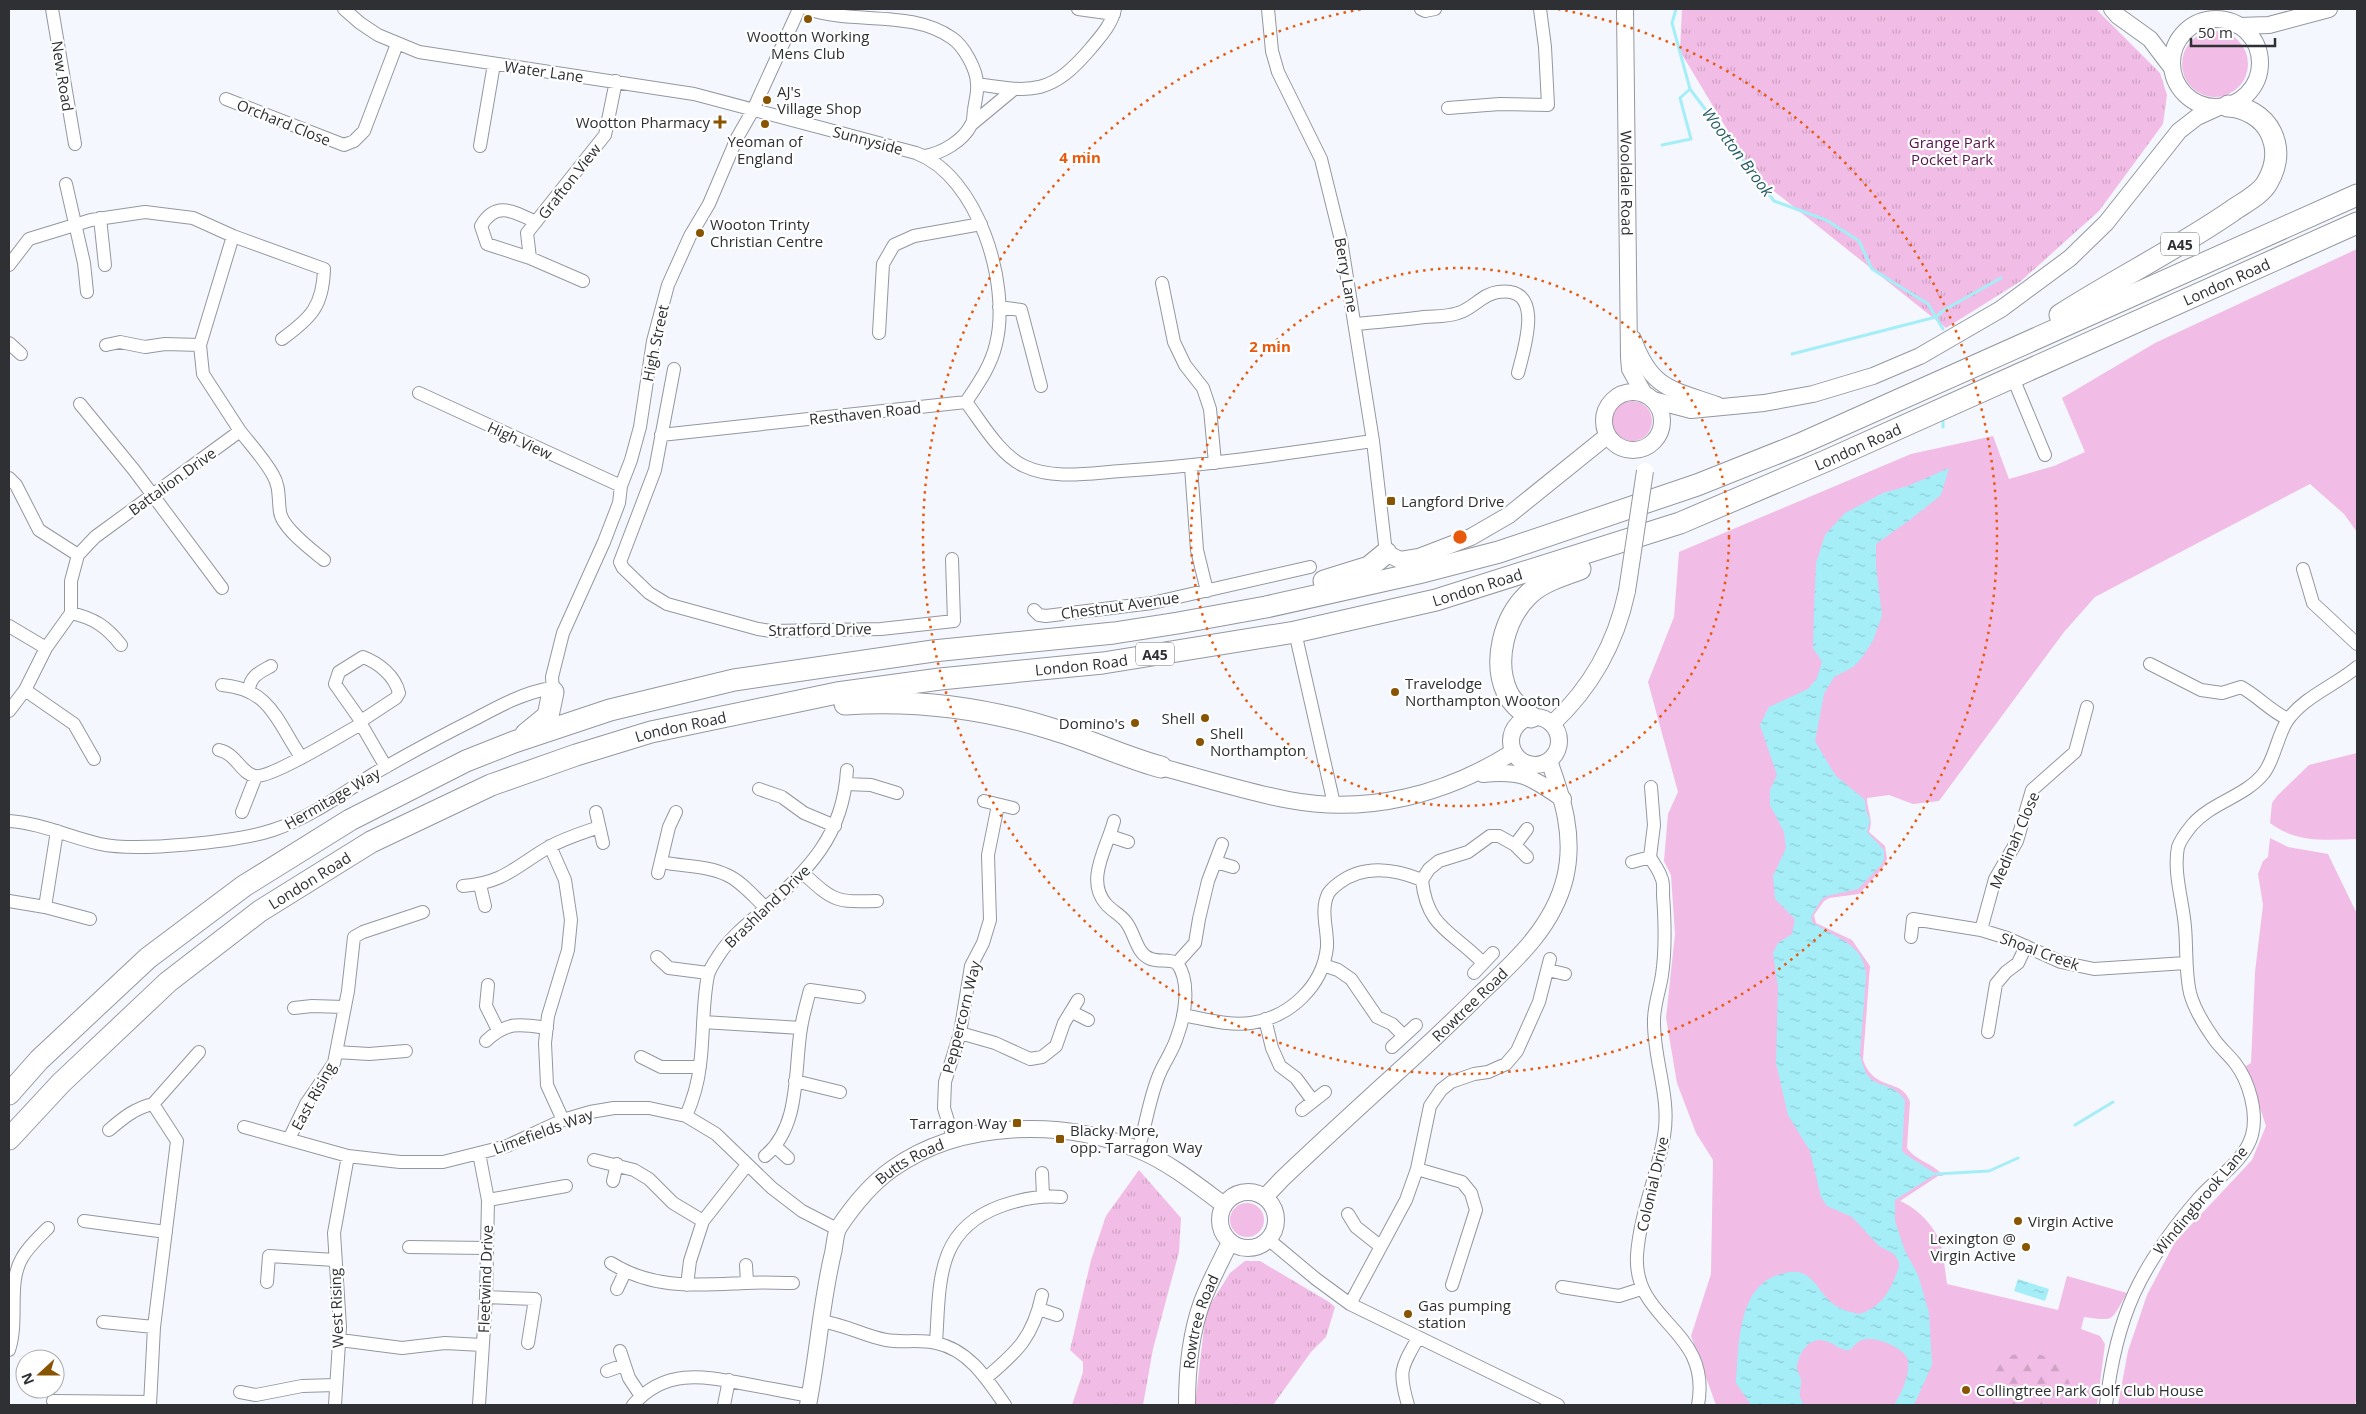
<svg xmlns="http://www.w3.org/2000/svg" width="2366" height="1414" font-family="'Open Sans',sans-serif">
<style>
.grass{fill:#f1bce5}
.forest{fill:url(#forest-firs)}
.park{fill:url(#park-tufts)}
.water{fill:url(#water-ripples)}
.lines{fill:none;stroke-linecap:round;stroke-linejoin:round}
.stream{stroke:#a5eef8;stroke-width:3}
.minor-casing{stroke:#95979f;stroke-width:14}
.tertiary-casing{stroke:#95979f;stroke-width:18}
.trunk-casing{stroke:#95979f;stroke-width:23}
.minor{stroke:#fff;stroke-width:12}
.tertiary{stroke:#fff;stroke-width:16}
.trunk{stroke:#fff;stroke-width:21}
.tertiary-bridge-casing{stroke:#95979f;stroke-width:18;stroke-linecap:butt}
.tertiary-bridge{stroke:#fff;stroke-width:16}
.ring{fill:none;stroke:#e8590c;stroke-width:2.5;stroke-dasharray:2.5 5}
.poi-dot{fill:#885400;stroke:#fff;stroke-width:2}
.labels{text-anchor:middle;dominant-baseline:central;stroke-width:4.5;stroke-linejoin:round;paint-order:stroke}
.shield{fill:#fff;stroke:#6d6e71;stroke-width:1}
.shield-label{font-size:14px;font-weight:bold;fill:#2f3034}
.poi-label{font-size:15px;fill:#2f3034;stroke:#fff;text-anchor:start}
.street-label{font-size:15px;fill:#2f3034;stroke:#fff}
.park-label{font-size:15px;fill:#57134d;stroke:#fff}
.water-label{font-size:16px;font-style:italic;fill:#245e65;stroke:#fff}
.centre{fill:#e8590c;stroke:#fff;stroke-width:2.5}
.ring-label{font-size:15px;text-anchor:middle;font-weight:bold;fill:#e8590c;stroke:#fff;stroke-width:4.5;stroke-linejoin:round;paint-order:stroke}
</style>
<defs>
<pattern id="forest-firs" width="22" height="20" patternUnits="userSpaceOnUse" patternTransform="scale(1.25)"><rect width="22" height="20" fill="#f1bce5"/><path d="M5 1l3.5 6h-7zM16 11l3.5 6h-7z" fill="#cfa2c5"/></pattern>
<pattern id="park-tufts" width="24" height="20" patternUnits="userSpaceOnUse" patternTransform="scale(1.25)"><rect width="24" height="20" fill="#f1bce5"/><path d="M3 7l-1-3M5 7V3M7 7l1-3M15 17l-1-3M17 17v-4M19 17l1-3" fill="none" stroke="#cfa2c5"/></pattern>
<pattern id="water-ripples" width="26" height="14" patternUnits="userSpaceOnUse" patternTransform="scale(1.25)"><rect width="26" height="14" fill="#a5eef8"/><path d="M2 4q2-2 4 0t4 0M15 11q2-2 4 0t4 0" fill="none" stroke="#8eccd5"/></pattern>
</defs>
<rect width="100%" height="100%" fill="#f4f7fe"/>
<path class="grass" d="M2182 64a33 33 0 1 1 66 0a33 33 0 1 1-66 0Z
M2357,249V532L2344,514L2310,484L2095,597L2064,632L1939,801L1913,804L1889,795L1867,798C1867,810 1874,820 1869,832L1885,846L1887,859L1882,869L1859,894L1829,898L1824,901L1814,915L1816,923L1852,940L1870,966L1863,1060C1875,1093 1902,1077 1910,1102L1907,1148C1916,1161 1935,1164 1943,1176H1938L1900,1201C1916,1207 1936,1227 1941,1245C1944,1258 1945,1271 1947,1284L2058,1310L2067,1276L2127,1293C2110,1322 2116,1321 2084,1317L2081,1329L2100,1336L2105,1344L2097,1405H1716L1691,1336L1711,1274L1713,1160L1696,1133L1677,1083L1666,1018L1675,934L1671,875L1664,861L1668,814L1678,792L1648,682L1674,617L1679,552L1911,454L1993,436L2009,479L2054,466L2085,452L2062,398L2155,343Z
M1612 421a20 20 0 1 1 40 0a20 20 0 1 1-40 0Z
M2357,753V839C2327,840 2296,843 2270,823L2272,803L2277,796L2309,765Z
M2270,838L2288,847L2328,854L2357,914V1394L2355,1405H2118L2128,1351L2147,1295L2175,1242L2252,1160L2266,1126L2246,1066L2251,1063L2255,972L2263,905L2258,874L2263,861L2268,857Z
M1230 1220a17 17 0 1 1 34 0a17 17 0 1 1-34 0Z"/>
<path class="forest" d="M2028,1351C2056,1359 2059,1361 2072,1388L2067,1405H1996L1989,1381L2005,1357Z"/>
<path class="park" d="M1682,9H2096L2160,73L2167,95L2163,124L2099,211L2021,281L1946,328L1755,176L1680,51Z
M1139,1170L1181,1218L1179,1252L1153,1349L1143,1405H1072L1083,1372V1362L1070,1350L1091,1260L1106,1216Z
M1245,1261H1260L1329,1302L1335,1307L1326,1337L1311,1352L1273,1405H1195L1206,1311L1230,1273Z"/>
<path class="water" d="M1949,468L1941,495L1911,519L1876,544V567L1882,615L1873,641L1860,660L1853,667L1834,677L1824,694L1815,741L1835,775L1865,800L1866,811L1870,820L1867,832L1884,850V858L1882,864L1858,889L1827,896L1821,900L1811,917L1812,922C1834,938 1865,943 1866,976L1860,1054C1868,1096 1887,1075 1905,1100L1902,1150L1905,1154L1936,1174L1895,1200V1221L1905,1251L1918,1275L1929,1313L1932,1365L1914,1405H1894C1901,1394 1910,1375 1908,1361C1907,1349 1877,1337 1866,1339C1858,1340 1855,1345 1850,1350C1840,1351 1832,1341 1821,1340C1807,1339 1798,1355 1797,1367C1797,1372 1800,1375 1801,1379C1802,1390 1796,1393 1804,1405H1751L1736,1383C1739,1347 1737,1288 1778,1275C1787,1272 1796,1270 1804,1274C1817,1281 1821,1294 1831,1302C1838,1309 1850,1312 1859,1314C1883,1307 1891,1289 1899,1267V1262L1894,1254L1879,1246L1852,1217L1827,1206L1821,1197L1810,1151L1788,1115L1776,1063L1778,987L1773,953L1778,943L1792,934L1795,919L1775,899L1773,876L1786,848L1784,832L1770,805V790L1777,775L1760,725L1769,707L1808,689L1817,678L1822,662L1813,648L1814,608L1816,563L1825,535L1845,513L1883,493L1908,486Z
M2018,1279L2049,1289L2045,1301L2014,1291Z"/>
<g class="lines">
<path class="stream" d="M1676,9L1672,23L1690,89L1774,201L1826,220L1859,241L1872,269L1928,304L1943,329
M1662,145L1691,139L1680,98L1690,89
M1792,354L1936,317L1944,310L2001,278
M1943,427V422
M2075,1125L2113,1102
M1936,1174L1989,1171L2018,1158"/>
<defs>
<path id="minor" d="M52,9L75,144
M344,9L360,23L378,35L419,52L694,94L916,153C978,176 1011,284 996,344C991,366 978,384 966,402L661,435
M808,9C855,25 910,9 952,38C964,46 977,70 977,84C978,92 975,102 974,110C973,115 974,121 971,125C963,141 942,153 925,156
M1078,9L1114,14
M1268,9L1272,51L1278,72L1321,159L1341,240L1373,441L1386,553
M1421,9L1425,11L1435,9
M977,84C1034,93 1052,94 1091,48C1101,36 1112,24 1115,9
M226,99L344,145L354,141L364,131L397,44
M1448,108L1500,104L1548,105L1545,47L1540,9
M972,124L1013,90
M480,146L494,64
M66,184L84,263L87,292
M100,218L105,265
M536,222C514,212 496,200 481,226L487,244L530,258L583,281
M233,236L324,269C323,306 311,318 282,339
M530,258L527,233L605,135L616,81
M9,265L29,239L91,220L145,212L193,218L233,236L200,345L203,374L240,431L95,537L78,555L71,581V613L46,648L25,690L9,711
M1162,283L1174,342L1185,365L1203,388L1210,409L1215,463
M999,307L1021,310L1041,386
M1356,324C1378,322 1401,320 1424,317C1435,316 1447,317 1458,313C1473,309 1482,294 1498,292C1546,285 1524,349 1518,373
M879,333L883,264L894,245L914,236L981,224
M9,343L21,354
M106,345L120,342L145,347L165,344L200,345
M674,369L655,470L620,562L623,568L649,593L667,604L758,629L771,631L881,629L954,621L952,559
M2013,378L2045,455
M419,393L621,486
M966,402C982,423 1000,455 1024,466C1053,480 1090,473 1121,471C1206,466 1289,453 1373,441
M80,404L134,470L222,588
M240,431C251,445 264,459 273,475C280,487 278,498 280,512C282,528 312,550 324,560
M1191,467L1197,550L1207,591
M9,478L16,485L39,530L78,555
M2303,569L2313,603L2357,644
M1034,610L1039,615L1046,616L1152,603L1310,567
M71,613C94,618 107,627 121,645
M9,626L46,648
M1295,632L1334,804
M2150,664L2201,690L2222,693L2241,687C2258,696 2270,711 2288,719
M222,685C271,689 277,722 301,757
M25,690L74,724L94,759
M249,690C250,676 260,672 271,666
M553,692L552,677L563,633L604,542L619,503L621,486L631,460L640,427L653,341L668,285L690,236L709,204L737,138L753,110L799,9
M361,724L386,767
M219,750C237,754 240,773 255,776C270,779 343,734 361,724V721L396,698L399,693C395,676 379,663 363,657L339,672L335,684L361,721
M846,784L871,785L897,793
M759,789L782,797L804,813L835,826
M984,801L1013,808
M242,812L256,776
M596,812L603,843
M9,821C41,823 69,837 100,844C137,852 237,842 273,830C310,818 343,793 375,773C408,754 441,736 475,719C499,706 525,692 552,688
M1114,821C1107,848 1085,880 1106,904C1112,911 1121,915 1126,922C1135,933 1136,954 1151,959C1160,962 1168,959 1177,963C1191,982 1185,1016 1177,1037C1173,1051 1164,1062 1159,1075C1149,1099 1146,1125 1138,1150
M57,831L45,907L90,919
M1110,836L1128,842
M1515,845L1527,829
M550,846L565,880L571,920L568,950L548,1016L545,1043L547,1085L563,1120
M1650,857L1654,825L1651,787
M662,862C683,867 707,865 727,875C741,881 754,897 766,908
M1216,862L1233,867
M1632,862L1650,857C1653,863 1659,870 1661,877C1664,882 1663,890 1663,895C1665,922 1666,948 1662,975C1660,989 1654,1005 1654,1020C1653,1059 1671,1097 1664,1136C1657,1176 1640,1214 1637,1255C1633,1323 1712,1328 1698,1405
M658,873L669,827L676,812
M803,873C834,902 836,902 877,901
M480,885L485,906
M463,886C504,883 516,866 549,847C565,838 582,833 599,827
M9,901L45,907
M1981,930L1995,879L2017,841L2032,790L2075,752L2087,707
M1911,937L1913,919L1981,930L2007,938L2061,962L2094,969L2186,963
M657,957L669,968L708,973
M1482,962C1452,931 1427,928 1422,880L1429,869L1439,861L1468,852L1490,836H1499L1515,845L1527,857
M1177,963L1195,943L1199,919L1208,881L1222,844
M1323,965L1338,970L1351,979L1377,1017L1392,1024L1404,1036
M1548,970L1565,974
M1474,973L1493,953
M488,985L486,1006L498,1030
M294,1008L312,1006L344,1007
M1072,1012L1088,1020
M1183,1015C1205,1019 1229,1026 1251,1023C1290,1017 1323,986 1327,947C1328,930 1320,911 1328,894C1330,890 1335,886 1339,883C1364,864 1395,869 1422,880
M1265,1019L1272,1048L1280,1066L1296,1078L1313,1101
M703,1022L801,1028
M1988,1032L1996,984L2006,972L2018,963L2026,946
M960,1033L995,1043L1030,1059L1042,1057L1056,1046L1064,1023L1078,1000
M486,1041C507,1021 520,1024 547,1028
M1392,1047L1416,1025
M336,1052L369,1054L406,1051
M641,1057L661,1067H700
M795,1081L840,1092
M153,1104L199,1052
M1302,1110L1325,1092
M686,1116C693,1100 698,1084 700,1065C704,1036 702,1004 708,975C710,968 715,961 719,955C729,939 745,926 759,914C806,871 843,839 847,770
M244,1127L348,1156L400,1162H443L507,1146L563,1120L590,1112L614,1108H649L686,1116L716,1134L772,1188L802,1211L837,1229
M109,1130C123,1118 135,1108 153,1104L177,1141L154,1327L150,1405
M289,1139L306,1104L334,1063L348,991L354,937L363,932L423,912
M954,1141L944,1108L945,1082L960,1033L971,966L983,943L990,920L988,855L998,805
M776,1147L788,1158
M479,1153L488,1200L486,1297L479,1405
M765,1156C801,1126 794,1070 801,1028C803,1015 807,1002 810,990L859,997
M594,1160L634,1170L649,1179L673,1203L703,1221
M1417,1169L1462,1182L1471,1193L1476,1210L1452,1285
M1042,1173L1043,1196
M613,1181L617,1164
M488,1200L566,1186
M1348,1214L1356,1227L1380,1246
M84,1221L166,1232
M1268,1239L1316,1279L1350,1304L1558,1405
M409,1247L487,1248
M611,1263C654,1290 698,1285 746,1283C762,1282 777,1283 793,1283
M746,1265L747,1282
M267,1282L269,1256L335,1260
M687,1285L690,1261L703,1221L747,1165
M1562,1287L1619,1296L1641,1289
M617,1289L625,1272
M486,1297L535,1299L528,1343
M1350,1304L1406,1200L1417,1169L1430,1106L1441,1090L1451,1082L1474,1074L1488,1072L1506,1064L1517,1051L1539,1002L1550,959
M1039,1309L1057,1315
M820,1321C844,1324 864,1336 886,1340C902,1343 920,1339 936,1343C969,1350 987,1379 1005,1405
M103,1322L154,1327
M340,1340L402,1348L445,1343L482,1345
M936,1343C940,1283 935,1230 1001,1206C1021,1199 1040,1195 1061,1197
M9,1350C19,1320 7,1283 22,1258C28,1247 39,1237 48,1228
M620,1351L629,1378L641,1396
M607,1371L624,1365
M986,1378C1018,1351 1033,1337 1042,1295
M240,1392L256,1395L302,1386L336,1385
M53,1401L150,1402
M335,1405L340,1327L334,1233L348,1156
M633,1405C665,1368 703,1376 746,1384C767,1388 789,1392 810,1396
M724,1405L729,1380
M1408,1405C1398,1371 1401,1368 1418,1338
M2106,1405C2116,1316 2140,1266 2198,1199C2215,1179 2245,1161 2252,1135C2258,1113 2249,1081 2235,1063C2228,1054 2218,1046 2212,1036C2203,1023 2194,1008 2190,993C2185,971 2187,949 2185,927C2183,901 2173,873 2178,847C2180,841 2188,830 2192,825C2212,802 2245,797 2264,773C2275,758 2277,737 2287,721C2303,697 2336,685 2357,667"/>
<g id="tertiary">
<path id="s1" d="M1625,9L1629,357L1630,369L1644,394"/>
<path d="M2112,9L2118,16L2150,39L2172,68"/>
<circle cx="2216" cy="63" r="44"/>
<path d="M2239,26L2269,25L2329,9"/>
<path d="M1633,339C1651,389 1671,389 1717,405"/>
<circle cx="1633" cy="421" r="29"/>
<path d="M1653,400L1691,410L1764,403L1813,394L1873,376L1920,356L2001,309L2070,258L2106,223L2179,131L2197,117L2219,107"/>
<path d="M1386,553L1400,560L1419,557L1471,537L1509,515L1607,436"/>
<circle cx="1535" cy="741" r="24"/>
<path d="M1552,724C1591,688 1616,643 1627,591"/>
<path d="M1161,767C1203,778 1246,792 1289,800C1368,815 1447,794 1513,752"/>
<path d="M1483,774C1523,770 1531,777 1563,799"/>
<circle cx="1248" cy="1220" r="28"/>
<path id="s2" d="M1265,1197L1282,1179C1325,1138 1369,1098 1413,1058C1436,1037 1459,1015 1481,993C1516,960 1553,927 1565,878C1575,837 1563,799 1549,761"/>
<path id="s3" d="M808,1405C818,1355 821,1303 833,1253C835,1245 835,1233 839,1227C853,1206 871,1184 892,1169C961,1120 1063,1119 1139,1150C1170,1163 1197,1185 1224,1205"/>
<path id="s4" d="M1187,1405C1187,1370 1190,1335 1202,1302C1210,1281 1221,1261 1230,1242"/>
</g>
<g id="trunk">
<path d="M2060,315C2116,279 2177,249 2232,211C2243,203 2260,195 2267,183C2277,166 2279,150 2271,133C2263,116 2245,107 2228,106"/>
<path d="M1324,581L1369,567L1386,553"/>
<path d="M845,704C916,699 985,708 1052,729C1089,740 1124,757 1161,767"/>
<path d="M1531,717C1521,710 1512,703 1507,692C1493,661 1504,618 1528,595C1542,581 1562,576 1580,569"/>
<path d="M526,734L548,716L553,692"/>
<path d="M9,1094L39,1060L148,958L244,886L350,820L466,761L514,742L610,710L734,680L933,651L1114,633L1178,623L1266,607L1418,573L1499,552L1697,485L1800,444L2357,195"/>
<path id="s5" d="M9,1139L61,1083L168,982L260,911L371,842L491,785L576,755L651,732L837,693L940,679L1103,663L1295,632L1436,600L1680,523L1828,460L2357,223"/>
</g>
</defs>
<use href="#minor" class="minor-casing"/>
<use href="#tertiary" class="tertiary-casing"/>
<use href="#trunk" class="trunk-casing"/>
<use href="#minor" class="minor"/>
<use href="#tertiary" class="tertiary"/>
<use href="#trunk" class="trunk"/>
<defs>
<path id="tertiary-bridge" d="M1627,591L1645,471"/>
</defs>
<use href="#tertiary-bridge" class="tertiary-bridge-casing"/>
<use href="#tertiary-bridge" class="tertiary-bridge"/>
</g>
<g class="ring">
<circle cx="1460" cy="537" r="269"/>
<path d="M1558 9A537 537 0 1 1 1362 9"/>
</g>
<g class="poi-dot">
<circle cx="808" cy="19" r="5"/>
<circle cx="767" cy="100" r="5"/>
<path d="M717.5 114.5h5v5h5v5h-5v5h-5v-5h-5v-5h5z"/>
<circle cx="765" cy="124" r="5"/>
<circle cx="700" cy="233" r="5"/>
<rect x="1386" y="496" width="10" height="10" rx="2.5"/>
<circle cx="1395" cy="692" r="5"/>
<circle cx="1205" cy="718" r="5"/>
<circle cx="1135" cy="723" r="5"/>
<circle cx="1200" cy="742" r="5"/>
<rect x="1012" y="1118" width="10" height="10" rx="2.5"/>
<rect x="1055" y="1134" width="10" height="10" rx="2.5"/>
<circle cx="2018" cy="1221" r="5"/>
<circle cx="2026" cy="1247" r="5"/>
<circle cx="1408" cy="1314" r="5"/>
<circle cx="1966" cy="1390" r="5"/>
</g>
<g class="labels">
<g class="shield">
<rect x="2161" y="232.5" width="38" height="23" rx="4"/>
<rect x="1136" y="642.5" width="38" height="23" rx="4"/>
</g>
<g class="shield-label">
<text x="2180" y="244">A45</text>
<text x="1155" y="654">A45</text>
</g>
<g class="poi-label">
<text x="808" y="36" text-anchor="middle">Wootton Working<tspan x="808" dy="17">Mens Club</tspan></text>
<text x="777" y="91">AJ's<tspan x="777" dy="17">Village Shop</tspan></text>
<text x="710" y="122" text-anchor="end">Wootton Pharmacy</text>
<text x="765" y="141" text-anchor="middle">Yeoman of<tspan x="765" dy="17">England</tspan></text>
<text x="710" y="224">Wooton Trinty<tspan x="710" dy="17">Christian Centre</tspan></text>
<text x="1401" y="501">Langford Drive</text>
<text x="1405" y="683">Travelodge<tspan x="1405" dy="17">Northampton Wooton</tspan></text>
<text x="1195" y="718" text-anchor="end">Shell</text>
<text x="1125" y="723" text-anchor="end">Domino's</text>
<text x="1210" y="733">Shell<tspan x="1210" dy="17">Northampton</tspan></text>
<text x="1007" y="1123" text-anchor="end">Tarragon Way</text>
<text x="1070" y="1130">Blacky More,<tspan x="1070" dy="17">opp. Tarragon Way</tspan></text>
<text x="2028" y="1221">Virgin Active</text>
<text x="2016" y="1238" text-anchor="end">Lexington @<tspan x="2016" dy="17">Virgin Active</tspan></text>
<text x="1418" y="1305">Gas pumping<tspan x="1418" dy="17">station</tspan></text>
<text x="1976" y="1390">Collingtree Park Golf Club House</text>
</g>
<g class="street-label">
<text transform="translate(544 71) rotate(8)">Water Lane</text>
<text transform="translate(63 76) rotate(81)">New Road</text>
<text transform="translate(284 122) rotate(22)">Orchard Close</text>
<text transform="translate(868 140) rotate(15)">Sunnyside</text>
<text transform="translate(569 181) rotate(-52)">Grafton View</text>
<text stroke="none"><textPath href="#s1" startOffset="174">Wooldale Road</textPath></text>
<text transform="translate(1347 275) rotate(80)">Berry Lane</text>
<text stroke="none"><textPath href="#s5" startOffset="2422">London Road</textPath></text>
<text transform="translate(655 343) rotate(-78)">High Street</text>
<text transform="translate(865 413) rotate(-6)">Resthaven Road</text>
<text transform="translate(520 440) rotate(25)">High View</text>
<text stroke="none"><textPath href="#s5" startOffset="2018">London Road</textPath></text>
<text transform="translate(172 481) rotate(-36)">Battalion Drive</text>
<text stroke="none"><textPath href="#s5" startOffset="1612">London Road</textPath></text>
<text transform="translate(1120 605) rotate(-8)">Chestnut Avenue</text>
<text transform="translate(820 629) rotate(-1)">Stratford Drive</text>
<text stroke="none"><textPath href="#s5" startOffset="1208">London Road</textPath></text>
<text stroke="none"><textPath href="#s5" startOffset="802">London Road</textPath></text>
<text transform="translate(332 798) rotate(-30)">Hermitage Way</text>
<text transform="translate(2014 840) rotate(-67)">Medinah Close</text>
<text stroke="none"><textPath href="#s5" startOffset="398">London Road</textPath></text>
<text transform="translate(767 906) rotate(-44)">Brashland Drive</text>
<text transform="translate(2040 951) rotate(20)">Shoal Creek</text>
<text stroke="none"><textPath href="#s2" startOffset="281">Rowtree Road</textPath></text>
<text transform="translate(961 1017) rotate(-76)">Peppercorn Way</text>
<text transform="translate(313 1096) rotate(-61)">East Rising</text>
<text transform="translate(543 1131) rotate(-20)">Limefields Way</text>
<text stroke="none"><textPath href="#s3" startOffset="279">Butts Road</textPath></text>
<text transform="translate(1652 1184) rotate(-77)">Colonial Drive</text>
<text transform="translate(2200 1200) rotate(-50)">Windingbrook Lane</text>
<text transform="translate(485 1279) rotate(-88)">Fleetwind Drive</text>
<text transform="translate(336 1308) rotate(-92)">West Rising</text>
<text stroke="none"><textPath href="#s4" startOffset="85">Rowtree Road</textPath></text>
</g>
<g class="park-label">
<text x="1952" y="142">Grange Park<tspan x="1952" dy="17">Pocket Park</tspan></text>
</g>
<g class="water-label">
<text transform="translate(1738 152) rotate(53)">Wootton Brook</text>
</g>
</g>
<circle cx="1460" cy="537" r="8" class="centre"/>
<g class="ring-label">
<text x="1080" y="163">4 min</text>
<text x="1270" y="352">2 min</text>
</g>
<rect width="2366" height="1414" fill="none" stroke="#2f3034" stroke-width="20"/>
<g transform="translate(40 1374) rotate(249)"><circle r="24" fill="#ffffff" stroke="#acacae"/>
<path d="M0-4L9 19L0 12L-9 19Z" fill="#885400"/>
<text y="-8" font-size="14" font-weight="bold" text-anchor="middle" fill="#2f3034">N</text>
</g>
<path d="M2191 38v8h84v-8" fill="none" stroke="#2f3034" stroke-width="2.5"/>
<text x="2198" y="38" font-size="15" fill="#2f3034" stroke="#ffffff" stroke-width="4" paint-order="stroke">50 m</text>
</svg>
